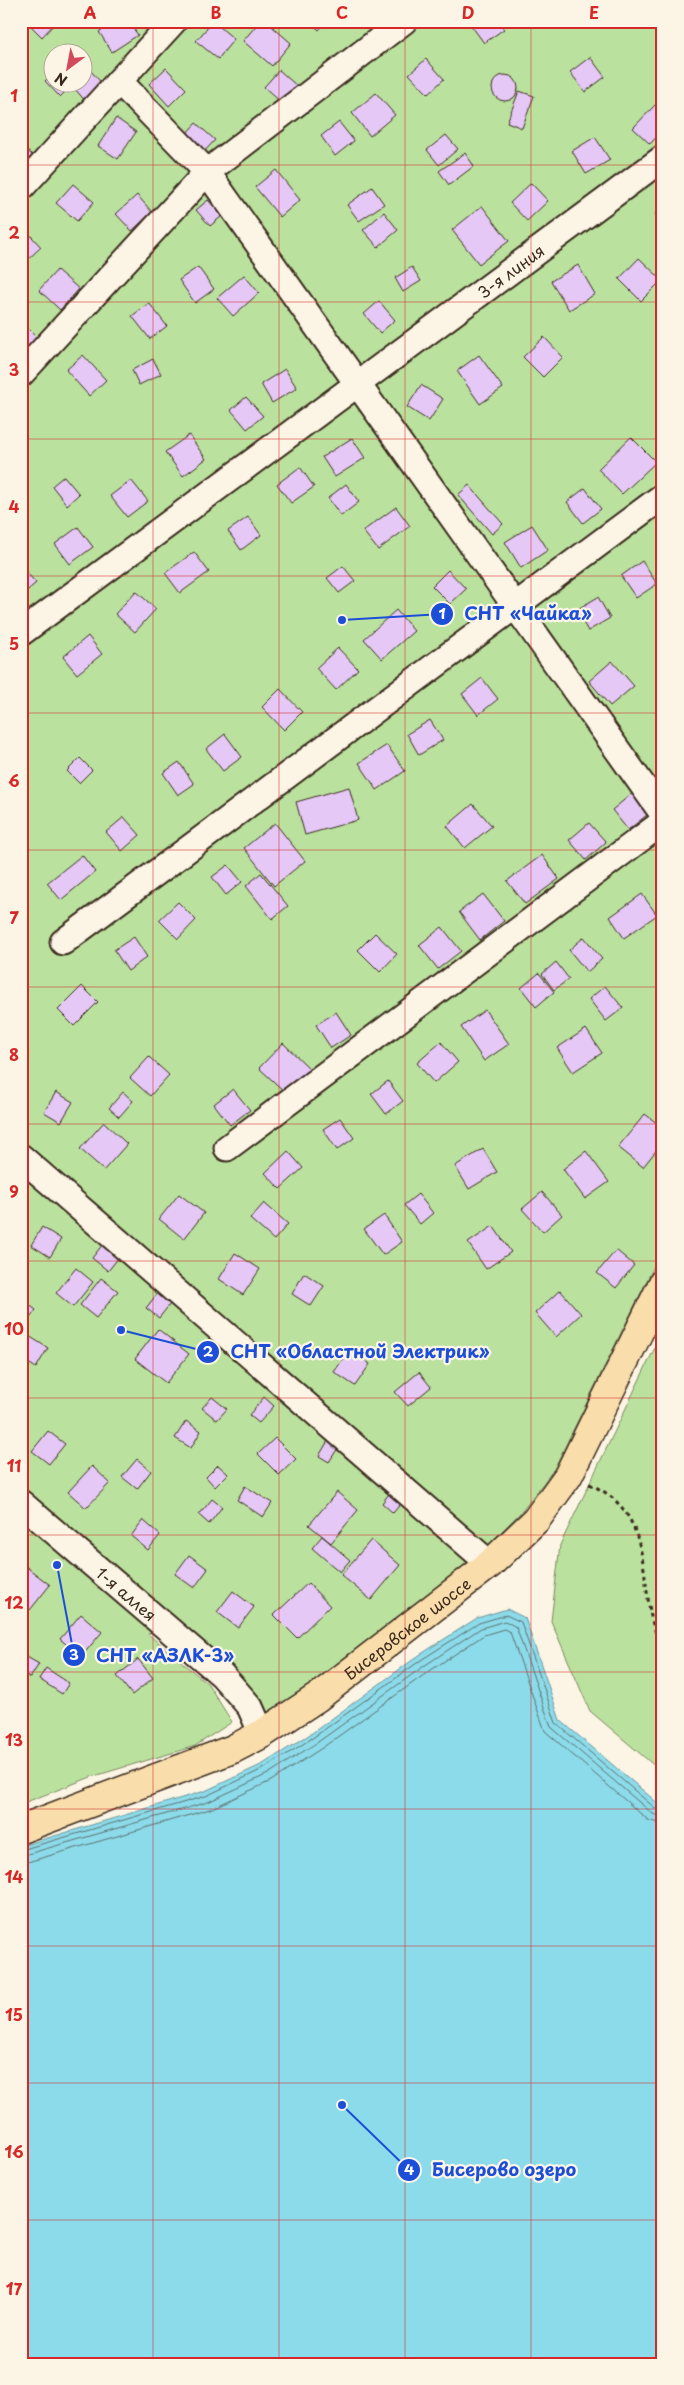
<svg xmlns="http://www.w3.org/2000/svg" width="684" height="2385" font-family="'Playpen Sans',sans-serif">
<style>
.green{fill:#bae29e;stroke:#7a865e;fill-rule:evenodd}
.water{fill:#8cdbea;stroke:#6c9498}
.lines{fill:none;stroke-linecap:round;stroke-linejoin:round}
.shore{stroke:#5b7170;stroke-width:1}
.building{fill:#e5c8f6;stroke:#3b2a1e}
.minor-casing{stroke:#3b2a1e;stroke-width:29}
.major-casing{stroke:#3b2a1e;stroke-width:31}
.path{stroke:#3b2a1e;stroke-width:3;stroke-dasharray:4 4;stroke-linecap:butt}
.minor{stroke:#fcf5e5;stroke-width:25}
.major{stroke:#f9ddab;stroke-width:28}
.grid{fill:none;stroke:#d62828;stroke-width:1;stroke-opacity:0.55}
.labels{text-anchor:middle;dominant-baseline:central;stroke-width:4.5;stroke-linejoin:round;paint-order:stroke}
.street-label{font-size:16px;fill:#3b2a1e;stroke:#fcf5e5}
.leader{fill:none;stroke:#1d4ed8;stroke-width:2}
.callout-dot{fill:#1d4ed8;stroke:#fcf5e5;stroke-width:2}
.mark-label{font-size:15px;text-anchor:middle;font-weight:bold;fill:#fff}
.callout-label{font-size:18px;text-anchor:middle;font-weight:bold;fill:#1d4ed8;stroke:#fcf5e5;stroke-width:4.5;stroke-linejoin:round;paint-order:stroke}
.neatline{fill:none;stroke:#d62828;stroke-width:2}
.grid-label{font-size:16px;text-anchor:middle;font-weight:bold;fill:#d62828}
</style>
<rect width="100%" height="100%" fill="#fcf5e5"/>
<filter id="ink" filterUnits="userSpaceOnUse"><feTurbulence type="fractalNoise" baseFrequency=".02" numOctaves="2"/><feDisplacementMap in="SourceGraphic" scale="10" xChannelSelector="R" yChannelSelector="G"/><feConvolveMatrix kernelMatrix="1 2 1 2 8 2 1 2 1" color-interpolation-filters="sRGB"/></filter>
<g filter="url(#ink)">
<path class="green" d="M21,21H663V1248L554,1469L523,1510L479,1554L307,1687L256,1720L165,1627L148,1634L208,1684L232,1722L195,1746L91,1777L21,1804ZM52,52H82V82H52Z
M663,1331V1773L590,1711L551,1621L560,1545Z"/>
<path class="water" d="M507,1609L525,1618L560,1720L660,1805L663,1806V2364H21V1846L205,1791L263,1764L312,1733L418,1656L477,1618Z"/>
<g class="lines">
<path class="shore" d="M21,1850L206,1796L265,1768L314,1737L421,1660L479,1623L506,1615L521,1622L556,1723L656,1809L663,1811
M21,1856L208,1802L268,1774L318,1742L424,1666L481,1628L505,1621L516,1627L551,1727L653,1814L663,1817
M21,1864L210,1809L271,1781L322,1748L428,1672L484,1635L504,1629L510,1632L545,1731L648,1820L663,1824"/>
</g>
<path class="building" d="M26,21H57L42,37Z
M114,21H128L138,35L112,52L99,32Z
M213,21L234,39L218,59L196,41Z
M260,21H266L291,43L272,66L243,41Z
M309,21H327L319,30Z
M468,21H498L504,29L484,43Z
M590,57L605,77L585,92L570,72Z
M426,59L444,79L428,94L409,74Z
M83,62L105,87L87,103L69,82H82Z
M166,68L186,89L169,106L149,84Z
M279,70L298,87L283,104L264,87Z
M52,74V82H68L71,86L60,97L45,81Z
M492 88a13 13 0 1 1 26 0a13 13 0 1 1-26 0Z
M519,91L534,96L522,128L507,122Z
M376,93L395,115L370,136L352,113Z
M657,103L663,109V130L650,144L633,128Z
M116,118L136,132L118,159L98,146Z
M339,122L354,141L335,156L321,136Z
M196,123L215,140L202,154L183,137Z
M446,135L458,149L439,165L427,150Z
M595,137L610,160L586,174L572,151Z
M21,146L36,158L28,168L21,162Z
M465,153L474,166L449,185L439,171Z
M276,170L300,200L280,217L255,187Z
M531,183L548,201L527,221L510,203Z
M73,184L94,202L77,221L56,203Z
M372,187L384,204L359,221L347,205Z
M137,195L152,212L132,231L116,214Z
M208,200L222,216L210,226L196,210Z
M482,206L509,241L479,264L452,230Z
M663,208V223L655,214Z
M384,212L398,230L378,247L363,230Z
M24,228L41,247L21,266V231Z
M639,258L662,280L641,301L619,279Z
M578,265L595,294L569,310L551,281Z
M198,267L214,289L195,303L179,280Z
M412,267L421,281L403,292L395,278Z
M57,270L79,289L60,310L39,290Z
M244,275L259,293L233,316L217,298Z
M379,301L395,320L380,333L364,314Z
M149,303L167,326L150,339L132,316Z
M21,322L37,338L22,353L21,352Z
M544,337L563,357L543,377L523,357Z
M83,355L106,380L89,396L66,370Z
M479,355L503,388L480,404L457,371Z
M153,359L161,374L139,385L132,370Z
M285,369L297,388L272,403L261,384Z
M421,385L443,399L429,421L407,407Z
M246,397L263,416L247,429L231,410Z
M189,435L206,459L183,476L165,452Z
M631,437L656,462L622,494L598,469Z
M352,438L365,458L335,477L322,457Z
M300,467L314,487L291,503L277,484Z
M64,476L79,494L67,505L52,486Z
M131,480L148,501L127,517L110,496Z
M346,484L359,502L341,516L328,498Z
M469,485L503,524L492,534L458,495Z
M585,488L601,509L583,523L567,502Z
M396,507L410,526L378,550L363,531Z
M248,517L261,535L241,550L228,531Z
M532,525L548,550L521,568L505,542Z
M78,527L93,547L70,564L55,544Z
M194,552L209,572L180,593L165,573Z
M642,561L657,584L636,598L621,576Z
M21,566L36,583L21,596Z
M343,566L355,581L339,593L327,578Z
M448,570L466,589L450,604L432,586Z
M136,591L156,609L135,632L115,614Z
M598,597L610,618L588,631L576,610Z
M396,610L414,631L382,659L364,639Z
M88,636L102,654L77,674L63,657Z
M338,648L358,669L336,690L316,668Z
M612,661L634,686L610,706L589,681Z
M482,678L498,699L478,715L462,694Z
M280,689L302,712L284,730L262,707Z
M430,720L443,740L419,755L407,734Z
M225,734L242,757L223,771L206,749Z
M387,745L405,771L377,790L359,763Z
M80,758L92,770L79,783L67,771Z
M179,762L194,784L178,795L163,773Z
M349,787L358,820L305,835L296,802Z
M635,791L652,811L628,830L612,810Z
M473,804L492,826L465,848L447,826Z
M124,817L140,835L122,851L106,832Z
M275,823L305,861L274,886L244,848Z
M589,823L606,842L586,860L569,840Z
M82,855L95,872L61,900L47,883Z
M542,855L559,879L525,904L507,881Z
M228,865L242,882L226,895L212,877Z
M261,873L288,906L272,919L246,886Z
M483,894L504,921L480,940L459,912Z
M642,894L657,915L624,938L610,917Z
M178,902L196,920L178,939L159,920Z
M442,927L461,951L438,969L419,945Z
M375,933L397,954L380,972L358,950Z
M134,937L147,957L128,971L114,950Z
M584,937L602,959L587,972L569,950Z
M556,962L569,979L554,990L542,974Z
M539,973L554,992L536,1007L521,988Z
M82,986L98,1002L74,1026L58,1010Z
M605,986L623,1008L606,1021L589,999Z
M485,1010L509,1044L484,1061L461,1027Z
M336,1012L351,1035L331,1048L316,1025Z
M586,1029L602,1053L573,1072L557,1048Z
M441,1042L458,1062L434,1083L417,1063Z
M283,1043L310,1069L286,1093L259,1068Z
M149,1057L169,1075L150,1096L130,1078Z
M388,1081L403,1101L386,1114L371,1094Z
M233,1089L250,1110L230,1125L214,1104Z
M56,1092L73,1102L61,1122L44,1112Z
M123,1092L133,1101L119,1117L109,1108Z
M645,1114L663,1128V1142L643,1167L618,1147Z
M340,1118L354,1138L337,1150L323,1129Z
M104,1122L127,1144L104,1170L80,1149Z
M483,1149L497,1172L469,1189L455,1166Z
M288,1151L303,1168L280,1189L265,1173Z
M586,1151L609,1182L585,1199L563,1169Z
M542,1192L562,1215L543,1232L522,1209Z
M179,1194L204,1213L184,1239L159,1219Z
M418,1194L433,1213L420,1224L404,1205Z
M264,1203L288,1224L274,1240L250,1219Z
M384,1215L402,1242L383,1255L364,1229Z
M493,1226L511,1252L486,1269L468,1243Z
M42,1227L61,1239L50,1257L31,1245Z
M107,1239L123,1252L108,1271L92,1258Z
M616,1250L634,1265L616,1288L597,1273Z
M235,1253L260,1269L243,1295L219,1279Z
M76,1268L93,1282L73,1307L56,1293Z
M304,1273L324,1286L311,1306L292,1294Z
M101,1278L118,1291L96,1318L80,1305Z
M161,1289L174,1299L159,1318L146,1308Z
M560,1290L581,1314L556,1337L535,1313Z
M21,1299L36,1310L21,1330Z
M158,1329L189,1354L166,1383L135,1359Z
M24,1333L48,1348L36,1368L21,1358V1338Z
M350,1349L370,1364L355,1386L334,1372Z
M419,1372L431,1387L408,1406L395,1392Z
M212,1397L227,1409L217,1420L202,1408Z
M264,1397L274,1406L259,1423L249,1415Z
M186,1421L201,1431L191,1448L175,1438Z
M48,1431L65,1444L49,1464L32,1451Z
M332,1434L343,1440L329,1462L319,1456Z
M275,1438L296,1459L279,1475L258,1454Z
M137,1459L151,1471L137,1489L122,1477Z
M218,1465L228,1474L215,1487L206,1477Z
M92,1466L110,1483L86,1508L68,1492Z
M245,1486L272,1503L263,1517L237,1500Z
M395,1486L407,1496L393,1513L382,1503Z
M337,1492L358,1510L331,1543L309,1525Z
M212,1499L222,1507L209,1524L199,1515Z
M143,1520L160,1535L148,1550L131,1536Z
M322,1536L350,1560L340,1572L312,1548Z
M371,1540L400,1565L371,1600L341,1575Z
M189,1555L208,1569L194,1588L175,1574Z
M24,1565L50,1585L30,1610L21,1603V1569Z
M308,1583L330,1606L297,1638L274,1615Z
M233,1591L254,1607L238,1628L217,1612Z
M81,1614L102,1632L81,1657L60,1639Z
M25,1656L39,1664L30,1678L21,1673V1661Z
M138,1659L153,1678L132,1695L117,1676Z
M46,1668L69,1683L62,1694L39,1679Z"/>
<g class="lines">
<defs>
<g id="minor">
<path d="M119,81L174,21"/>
<path d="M21,188L119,81L207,172L663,814"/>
<path d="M21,374L207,172L404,21"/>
<path id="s1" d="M21,633L663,158"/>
<path d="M63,942L663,496"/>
<path d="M227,1148L663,822"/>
<path d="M21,1157L490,1564"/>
<path id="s2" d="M21,1503L222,1675L250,1707L262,1734"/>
</g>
<g id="major">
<path id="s3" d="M21,1829L233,1749L262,1734L318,1697L490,1564L536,1520L568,1476L663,1283"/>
</g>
</defs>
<use href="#minor" class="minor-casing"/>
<use href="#major" class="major-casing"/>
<path class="path" d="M656,1261L663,1248
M589,1484C645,1507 641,1560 650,1611C652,1625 658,1638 663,1651"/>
<use href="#minor" class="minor"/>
<use href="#major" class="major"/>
</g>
</g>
<path class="grid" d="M153,21V2364M279,21V2364M405,21V2364M531,21V2364M21,165H663M21,302H663M21,439H663M21,576H663M21,713H663M21,850H663M21,987H663M21,1124H663M21,1261H663M21,1398H663M21,1535H663M21,1672H663M21,1809H663M21,1946H663M21,2083H663M21,2220H663"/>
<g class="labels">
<g class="street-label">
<text stroke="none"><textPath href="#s1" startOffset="609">3-я линия</textPath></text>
<text stroke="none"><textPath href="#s2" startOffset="139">1-я аллея</textPath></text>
<text stroke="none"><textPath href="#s3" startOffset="439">Бисеровское шоссе</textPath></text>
</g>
</g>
<path class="leader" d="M342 620L442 614M121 1330L208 1352M57 1565L74 1655M342 2105L409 2170"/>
<g class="callout-dot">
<circle cx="342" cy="620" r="5"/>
<circle cx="121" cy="1330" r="5"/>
<circle cx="57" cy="1565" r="5"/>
<circle cx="342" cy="2105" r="5"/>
<circle cx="442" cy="614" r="12"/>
<circle cx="208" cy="1352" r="12"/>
<circle cx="74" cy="1655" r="12"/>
<circle cx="409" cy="2170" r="12"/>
</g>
<g class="mark-label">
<text x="442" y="619">1</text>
<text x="208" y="1357">2</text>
<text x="74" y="1660">3</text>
<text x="409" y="2175">4</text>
</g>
<g class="callout-label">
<text x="528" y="620">СНТ «Чайка»</text>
<text x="360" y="1358">СНТ «Областной Электрик»</text>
<text x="165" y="1662">СНТ «АЗЛК-3»</text>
<text x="504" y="2176">Бисерово озеро</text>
</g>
<rect width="684" height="2385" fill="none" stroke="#fcf5e5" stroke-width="55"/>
<g transform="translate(68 68) rotate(212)"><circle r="24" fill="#fcf5e5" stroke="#afa495"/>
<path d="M0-4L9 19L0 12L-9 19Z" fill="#d1495b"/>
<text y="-8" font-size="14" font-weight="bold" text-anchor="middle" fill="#3b2a1e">N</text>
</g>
<rect x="28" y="28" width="628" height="2330" class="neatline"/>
<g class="grid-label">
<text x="90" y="19">A</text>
<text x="216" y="19">B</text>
<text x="342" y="19">C</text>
<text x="468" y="19">D</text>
<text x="594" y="19">E</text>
<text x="14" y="102">1</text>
<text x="14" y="239">2</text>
<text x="14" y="376">3</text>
<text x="14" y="513">4</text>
<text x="14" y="650">5</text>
<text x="14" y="787">6</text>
<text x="14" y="924">7</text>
<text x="14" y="1061">8</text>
<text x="14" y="1198">9</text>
<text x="14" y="1335">10</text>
<text x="14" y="1472">11</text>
<text x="14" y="1609">12</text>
<text x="14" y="1746">13</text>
<text x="14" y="1883">14</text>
<text x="14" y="2021">15</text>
<text x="14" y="2158">16</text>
<text x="14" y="2295">17</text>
</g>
</svg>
